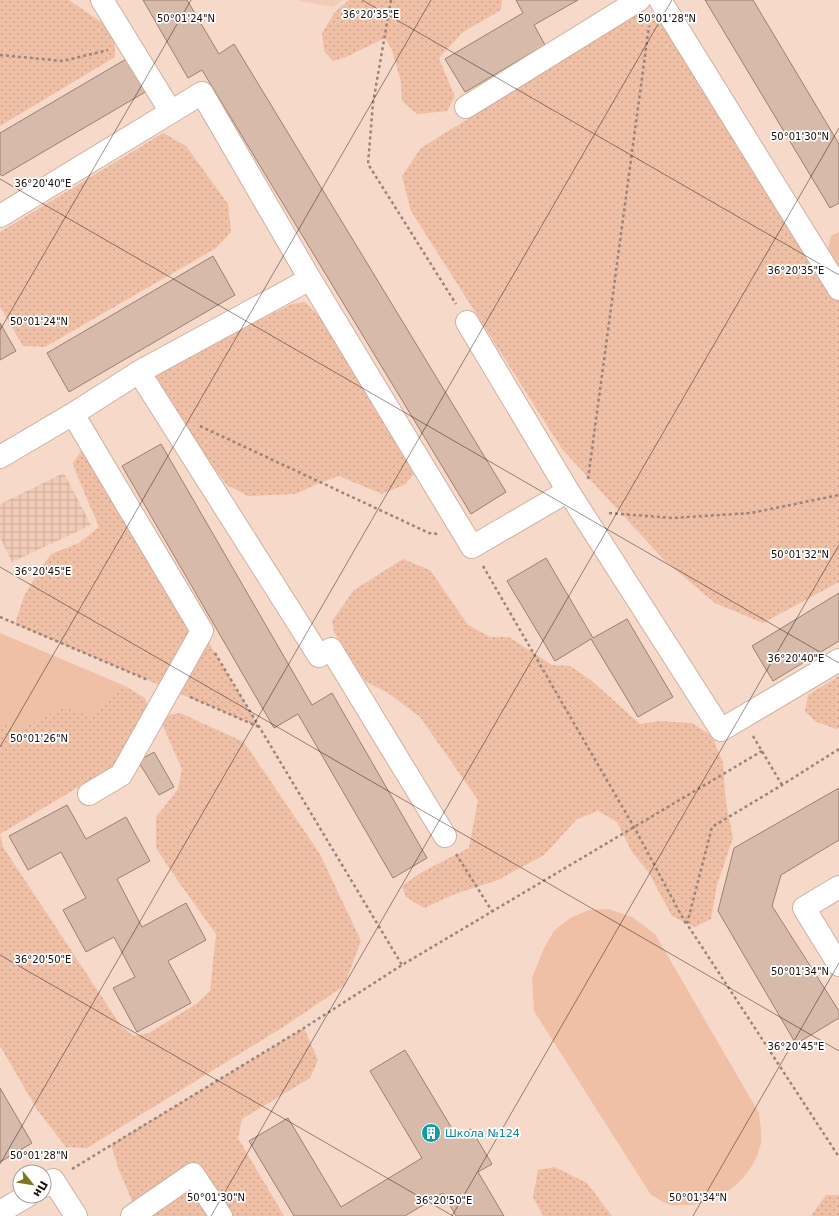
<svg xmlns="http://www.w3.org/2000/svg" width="839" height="1216" font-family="'DejaVu Sans',sans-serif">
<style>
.built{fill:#f1cbb8}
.industrial{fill:url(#industrial-grid)}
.grass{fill:#efbfa6}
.park{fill:url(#park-dots)}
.building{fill:#d8baab;stroke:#9b7f71}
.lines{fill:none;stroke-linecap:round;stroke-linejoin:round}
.minor-casing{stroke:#ceb1a2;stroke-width:24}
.path{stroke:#9b857a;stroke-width:2.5;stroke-dasharray:3 3;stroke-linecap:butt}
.minor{stroke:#fff;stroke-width:22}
.ticks{fill:none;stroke:#190f0a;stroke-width:1;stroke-opacity:0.45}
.labels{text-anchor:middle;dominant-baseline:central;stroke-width:3.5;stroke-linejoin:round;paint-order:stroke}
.culture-label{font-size:11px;fill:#0d838f;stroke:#fff;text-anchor:start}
.ticks-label{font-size:10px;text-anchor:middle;fill:#190f0a;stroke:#fff;stroke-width:3.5;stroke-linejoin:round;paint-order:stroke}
</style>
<defs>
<pattern id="industrial-grid" width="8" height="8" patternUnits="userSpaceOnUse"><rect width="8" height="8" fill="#f1cbb8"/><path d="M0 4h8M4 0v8" fill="none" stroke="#cead9d"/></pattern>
<pattern id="park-dots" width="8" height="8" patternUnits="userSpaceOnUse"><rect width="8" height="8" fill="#efbfa6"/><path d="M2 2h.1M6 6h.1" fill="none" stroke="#cca38e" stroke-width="1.8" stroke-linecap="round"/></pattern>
</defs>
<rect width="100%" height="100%" fill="#f7d9c9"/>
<path class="built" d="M296,0H343L333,7Z"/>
<path class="industrial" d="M64,473L91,525L12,562L0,538V504Z"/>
<path class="grass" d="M839,232V269L828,250L831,236Z
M0,633L125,686L92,716L63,707L19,730L0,723Z
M608,909L632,917L655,934L759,1113C760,1123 763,1139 760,1147C751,1180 717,1207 682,1205C679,1205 674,1206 670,1205C664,1203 657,1198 651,1195L534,1011L532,978L544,948L554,931L570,918L589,910Z"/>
<path class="park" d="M0,0H69L114,31L115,57L0,126Z
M349,0H502L501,10L463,32L439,58L455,97L447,111L417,114L402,101L401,82L392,50L385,38L346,57L333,61L324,51L322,33L335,12Z
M659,14L839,298V582L763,623L715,603L664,560L562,449L411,211L402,176L421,148L484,109L629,15Z
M163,133L186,146L228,204L231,232L216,248L45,347L23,346L0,307V232Z
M305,302L320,317L415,472L406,484L382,494L339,476L322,482L295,494L248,496L227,485L188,434L156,386V371L292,304Z
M81,451H95L259,727L15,624L24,596L37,574L51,554L79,543L99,527L76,473L73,463Z
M403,559L430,570L468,625L490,637H509L552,665L570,666L592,681L640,724L660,721L692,723L712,736L723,763L726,803L733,838L717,885L711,919L695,927L672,916L649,873L632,852L617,822L598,811L577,819L544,855L498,880L455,894L424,908L406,897L402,886L422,872L469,848L478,800L420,717L388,693L365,681L334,632L332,621L354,590Z
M839,676V728L836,729L815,721L805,711L808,695Z
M125,686L145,698L149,710L115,765L0,834L3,847L121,1026L134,1036L149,1033L196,1004L210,991L216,934L178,881L156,848V817L178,789L182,769L162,724L169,715L180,713L244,742L320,854L361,941L344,986L283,1027L87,1148L66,1147L38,1111L0,1046V723L19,730L63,707L92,716Z
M304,1028L318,1060L310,1078L242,1119L238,1138L284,1216H128L132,1201L119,1170L111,1145Z
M555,1167L587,1183L612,1216H543L533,1197L538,1170Z
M826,1195H839V1216H811Z"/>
<path class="building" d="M143,0H187L219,54L234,44L506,492L471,514L202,70L188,78Z
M516,0H578L534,25L545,45L465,92L445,59L523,13Z
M705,0H753L839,144V203L830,208Z
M128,58L147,91L2,176L0,174V133Z
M213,256L235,295L69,392L47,353Z
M0,323L16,351L0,360Z
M161,444L312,705L332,693L427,858L393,878L298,714L274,728L122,466Z
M546,558L593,638L627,619L673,697L638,717L591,639L555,661L507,581Z
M839,593V641L773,681L752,646Z
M154,752L174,787L159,795L138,761Z
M839,788V840L781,875L772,906L839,1011V1018L796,1044L718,911L734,848Z
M67,805L86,839L126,817L150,861L117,879L142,927L186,903L206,940L168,961L191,1003L137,1032L113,988L135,977L114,937L86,952L63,910L86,898L61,852L28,870L9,836Z
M405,1050L457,1137L471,1129L492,1164L478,1172L504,1216H456L443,1193L405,1216H294L249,1141L288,1118L341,1207L422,1158L370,1071Z
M0,1088L32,1143L0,1162Z"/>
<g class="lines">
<defs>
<path id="minor" d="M102,0L171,112L202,93L310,279L472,547L568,491L721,730L839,660
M660,0L839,289
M466,107L639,0
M0,216L171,112
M467,322L568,491
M139,372L319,656L331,649L445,836
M73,414L202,631L121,775L89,794
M0,457L73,414L139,372L310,279
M839,887L804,908L839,965
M44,1186L53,1180L76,1216
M0,1212L27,1196
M132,1216L193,1174L221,1216"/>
</defs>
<use href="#minor" class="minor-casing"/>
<path class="path" d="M391,0L373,103L368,164L456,304
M0,55L63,61L108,50
M200,426L429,533L438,534
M588,479L649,26
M609,513L672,518L751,513L839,495
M483,566L634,827L686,924
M0,617L148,680
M215,653L402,965
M190,697L259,727
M753,736L782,785
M839,749L782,785L712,827L687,924L839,1157
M456,854L492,911
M72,1169L304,1028L402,965L762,751"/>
<use href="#minor" class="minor"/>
</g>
<path class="ticks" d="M362,0L839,275M0,179L839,663M0,330L191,0M0,567L839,1051M0,747L431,0M0,955L453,1216M0,1164L672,0M211,1216L839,128M452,1216L839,545M693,1216L839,963"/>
<defs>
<symbol id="building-disc" viewBox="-11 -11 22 22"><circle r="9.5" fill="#0f9aa8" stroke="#fff"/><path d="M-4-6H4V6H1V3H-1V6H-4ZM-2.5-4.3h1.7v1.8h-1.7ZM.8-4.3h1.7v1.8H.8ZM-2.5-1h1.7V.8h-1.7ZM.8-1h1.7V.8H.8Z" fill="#fff"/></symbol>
</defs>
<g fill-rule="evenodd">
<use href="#building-disc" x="420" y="1122" width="22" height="22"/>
</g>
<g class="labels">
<g class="culture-label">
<text x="445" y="1133">Школа №124</text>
</g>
</g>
<g class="ticks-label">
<text x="371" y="18">36°20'35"E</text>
<text x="186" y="22">50°01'24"N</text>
<text x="667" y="22">50°01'28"N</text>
<text x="800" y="140">50°01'30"N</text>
<text x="43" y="187">36°20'40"E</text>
<text x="796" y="274">36°20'35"E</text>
<text x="39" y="325">50°01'24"N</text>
<text x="800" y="558">50°01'32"N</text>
<text x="43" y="575">36°20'45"E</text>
<text x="796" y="662">36°20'40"E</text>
<text x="39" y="742">50°01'26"N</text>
<text x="43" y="963">36°20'50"E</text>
<text x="800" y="975">50°01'34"N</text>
<text x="796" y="1050">36°20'45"E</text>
<text x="39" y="1159">50°01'28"N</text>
<text x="216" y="1201">50°01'30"N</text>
<text x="698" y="1201">50°01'34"N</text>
<text x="444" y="1204">36°20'50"E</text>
</g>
<g transform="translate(32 1184) rotate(120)"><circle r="19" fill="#ffffff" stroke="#a39f9d"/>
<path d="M0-3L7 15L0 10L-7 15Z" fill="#7a781e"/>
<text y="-6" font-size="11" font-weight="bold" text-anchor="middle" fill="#190f0a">Пн</text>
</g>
</svg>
